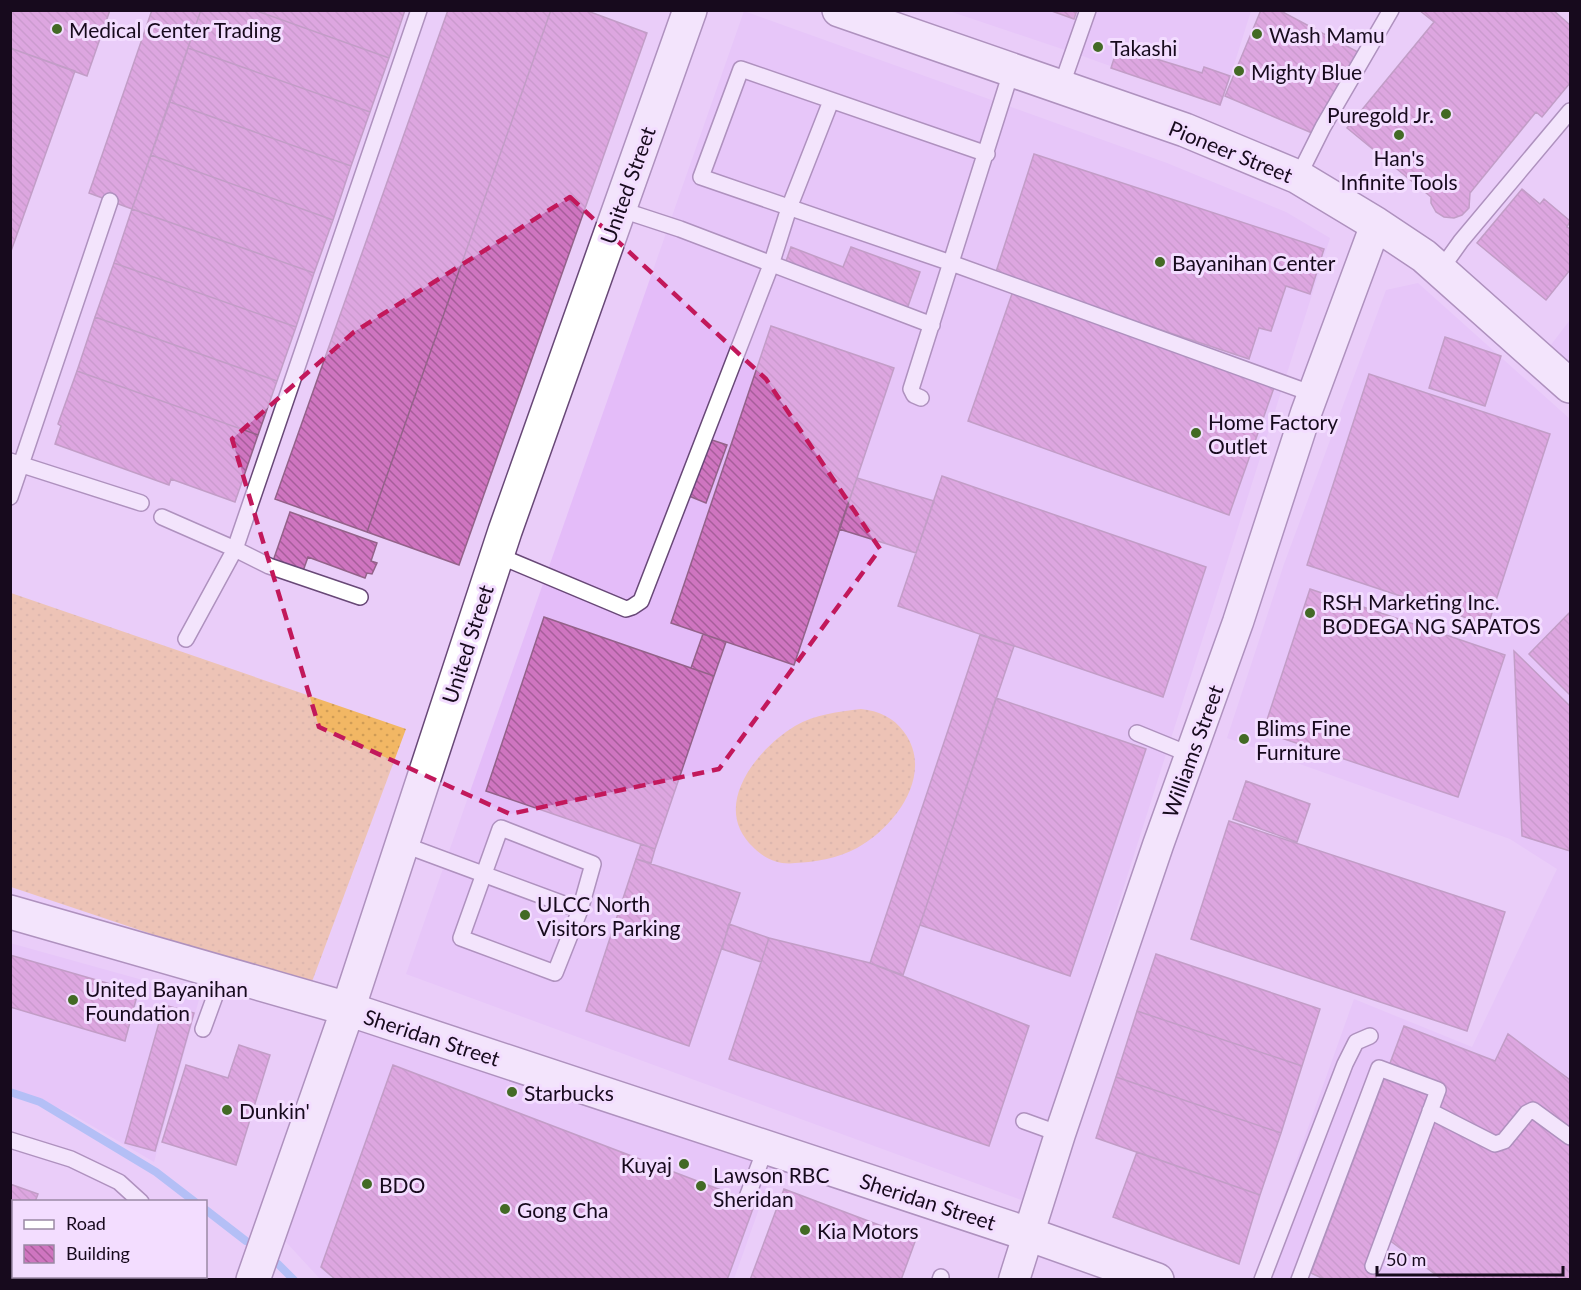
<svg xmlns="http://www.w3.org/2000/svg" width="1581" height="1290" font-family="Lato,sans-serif">
<style>
.built{fill:#e4bcf9}
.grass{fill:url(#grass-dots)}
.lines{fill:none;stroke-linecap:round;stroke-linejoin:round}
.stream{stroke:#74adf2;stroke-width:8}
.building{fill:url(#building-back-hatch);stroke:#936289;stroke-width:1.5}
.service-casing{stroke:#684877;stroke-width:18}
.minor-casing{stroke:#684877;stroke-width:33}
.tertiary-casing{stroke:#684877;stroke-width:36}
.secondary-casing{stroke:#684877;stroke-width:36}
.service{stroke:#fff;stroke-width:15}
.minor{stroke:#fff;stroke-width:30}
.tertiary{stroke:#fff;stroke-width:33}
.secondary{stroke:#fff;stroke-width:33}
.marked{fill:none;stroke:#c2185b;stroke-width:4.5;stroke-dasharray:12 8;stroke-linejoin:round}
.poi-dot{fill:#436a25;stroke:#f3ddff;stroke-width:2}
.labels{text-anchor:middle;dominant-baseline:central;stroke-width:6;stroke-linejoin:round;paint-order:stroke}
.poi-label{font-size:21px;fill:#170a1d;stroke:#f3ddff;text-anchor:start}
.street-label{font-size:21px;fill:#170a1d;stroke:#f3ddff}
</style>
<defs>
<pattern id="grass-dots" width="8" height="8" patternUnits="userSpaceOnUse" patternTransform="scale(1.5)"><rect width="8" height="8" fill="#f2b764"/><path d="M2 2h.1M6 6h.1" fill="none" stroke="#cf9c56" stroke-width="1.8" stroke-linecap="round"/></pattern>
<pattern id="building-back-hatch" width="6" height="6" patternUnits="userSpaceOnUse" patternTransform="scale(1.5)"><rect width="6" height="6" fill="#cf75c0"/><path d="M-1 5l2 2M0 0l6 6M5-1l2 2" fill="none" stroke="#a75e9b"/></pattern>
</defs>
<rect width="100%" height="100%" fill="#eacdf9"/>
<path class="built" d="M744,11L1167,163L1286,212L1330,238L1024,1201L406,974Z
M949,11H1251L1221,106L1077,54Z
M1418,283L1570,419V1279H1254L1354,999L1472,1047L1557,869L1510,839L1227,738L1284,564L1386,290Z
M1570,320V363L1550,346Z
M10,943L200,996L154,1162L70,1113L11,1088Z
M349,1026L775,1164L734,1279H320L286,1242Z"/>
<path class="grass" d="M11,593L406,729L310,987L11,887Z
M861,709C879,711 893,717 904,732C935,774 895,827 857,848C838,858 816,862 795,863C780,865 765,859 754,848C709,807 757,749 795,726C815,714 838,712 861,709Z"/>
<g class="lines">
<path class="stream" d="M10,1092L40,1102L156,1172L195,1202
M206,1210L246,1241
M278,1264L294,1280"/>
</g>
<path class="building" d="M10,10H110L87,76L10,48Z
M152,10H201L132,209L89,193Z
M201,10H254L389,58L370,112L188,48Z
M254,10H405L389,58Z
M448,10H551L367,532L275,499Z
M551,10H585L647,33L459,565L367,532Z
M1049,10H1077L1074,19Z
M1261,10H1279L1358,52L1312,133L1225,96Z
M1419,10H1553L1570,25V83L1542,117L1536,112L1470,193L1469,208L1462,215L1454,218L1444,217L1436,212L1431,203V197L1347,128L1434,22Z
M1133,44L1155,52L1153,58L1202,73L1204,67L1230,76L1220,105L1111,68L1118,46L1131,50Z
M10,48L75,71L10,254Z
M188,48L370,112L351,166L170,102Z
M170,102L351,166L333,220L151,155Z
M1034,154L1324,249L1310,294L1286,286L1271,331L1259,328L1249,359L995,275Z
M151,155L333,220L314,273L132,209Z
M1522,189L1540,204L1544,199L1570,221L1567,227L1570,229V270L1546,300L1477,243Z
M132,209L314,273L296,327L114,263Z
M791,247L843,267L851,247L920,272L907,309L785,264Z
M114,263L296,327L277,381L95,317Z
M1014,288L1276,382L1229,515L968,421Z
M95,317L277,381L258,435L77,371Z
M771,326L894,368L794,665L671,623Z
M1445,337L1501,356L1485,406L1429,388Z
M77,371L258,435L235,502L171,479L169,485L55,444L61,426L58,424Z
M1369,374L1550,434L1488,625L1307,565Z
M709,439L727,445L706,503L689,496Z
M942,476L1206,567L1163,697L898,606Z
M857,478L934,501L916,553L839,529Z
M290,512L377,543L371,561L377,563L372,574L367,573L365,578L308,557L303,571L273,561Z
M1310,589L1505,655L1458,797L1263,732Z
M1570,612V695L1529,654Z
M544,617L714,676L655,849L486,791Z
M703,634L726,642L714,676L691,668Z
M980,635L1014,646L903,975L870,963Z
M1514,651L1570,706V851L1522,836Z
M996,698L1146,749L1070,976L920,925Z
M1246,781L1310,804L1297,842L1233,819Z
M1229,821L1505,912L1467,1031L1191,939Z
M641,844L655,849L651,863L636,859Z
M636,859L740,893L689,1046L586,1011Z
M729,924L769,938L761,962L722,949Z
M769,938L870,963L1029,1026L989,1146L729,1059Z
M1156,954L1320,1009L1302,1066L1137,1011Z
M10,955L138,992L125,1041L10,1007Z
M164,1005L194,1013L155,1151L125,1143Z
M1137,1011L1302,1066L1281,1133L1116,1077Z
M1404,1026L1495,1061L1508,1034L1570,1080V1280H1443L1389,1240L1375,1280H1326L1311,1273Z
M239,1045L270,1055L236,1165L162,1142L186,1065L228,1078Z
M393,1065L755,1203L727,1280H336L321,1267Z
M1116,1077L1281,1133L1260,1195L1096,1138Z
M1137,1152L1260,1195L1239,1264L1113,1217Z
M10,1184L38,1194L35,1202H14V1262L10,1270Z
M784,1189L916,1239L901,1280H750Z"/>
<g class="lines">
<defs>
<path id="service" d="M1061,87L1088,10
M987,154L741,69L701,177L951,263L1313,394
M1298,177L1323,127L1391,10
M619,209L680,229L932,325
M1441,269L1461,241L1570,111
M921,398L914,395L911,389L1012,69
M10,461L141,503
M10,497L110,201
M162,517L235,549L419,10
M497,555L626,609L632,607L641,601L771,265L789,208L831,101
M186,639L235,549L269,566L360,597
M1137,733L1191,755
M501,828L593,864L580,910L555,973L461,938L500,829Z
M402,844L580,910
M203,1029L223,974
M1430,1111L1495,1144L1504,1141L1527,1113L1533,1110L1570,1137
M1024,1121L1060,1134
M10,1140L71,1159L119,1182L141,1202
M746,1200L766,1147
M36,1280L37,1276
M174,1280L175,1276
M940,1280L941,1277
M1262,1280L1345,1064L1356,1042L1370,1036
M1299,1280L1379,1068L1438,1090L1373,1266"/>
<path id="minor" d="M1014,1280L1060,1134L1158,845L1238,622L1306,413L1376,224"/>
<path id="tertiary" d="M10,912L348,1009L1028,1234L1157,1280
M253,1280L348,1009L505,531L690,10"/>
<path id="secondary" d="M839,10L1185,130L1298,177L1376,224L1424,256L1570,386"/>
</defs>
<use href="#service" class="service-casing"/>
<use href="#minor" class="minor-casing"/>
<use href="#tertiary" class="tertiary-casing"/>
<use href="#secondary" class="secondary-casing"/>
<use href="#service" class="service"/>
<use href="#minor" class="minor"/>
<use href="#tertiary" class="tertiary"/>
<use href="#secondary" class="secondary"/>
</g>
<path d="M0 0H1581V1290H0ZM570,197L766,379L880,549L719,769L510,814L319,727L232,439L354,332Z" fill="#eacdf9" fill-opacity=".55" fill-rule="evenodd"/>
<path class="marked" d="M570,197L766,379L880,549L719,769L510,814L319,727L232,439L354,332Z"/>
<g class="poi-dot">
<circle cx="57" cy="29" r="6"/>
<circle cx="1257" cy="34" r="6"/>
<circle cx="1098" cy="47" r="6"/>
<circle cx="1239" cy="71" r="6"/>
<circle cx="1446" cy="114" r="6"/>
<circle cx="1399" cy="135" r="6"/>
<circle cx="1160" cy="262" r="6"/>
<circle cx="1196" cy="433" r="6"/>
<circle cx="1310" cy="613" r="6"/>
<circle cx="1244" cy="739" r="6"/>
<circle cx="525" cy="915" r="6"/>
<circle cx="73" cy="1000" r="6"/>
<circle cx="512" cy="1092" r="6"/>
<circle cx="227" cy="1110" r="6"/>
<circle cx="684" cy="1164" r="6"/>
<circle cx="367" cy="1184" r="6"/>
<circle cx="701" cy="1186" r="6"/>
<circle cx="505" cy="1209" r="6"/>
<circle cx="805" cy="1230" r="6"/>
</g>
<g class="labels">
<g class="poi-label">
<text x="69" y="29">Medical Center Trading</text>
<text x="1269" y="34">Wash Mamu</text>
<text x="1110" y="47">Takashi</text>
<text x="1251" y="71">Mighty Blue</text>
<text x="1434" y="114" text-anchor="end">Puregold Jr.</text>
<text x="1399" y="157" text-anchor="middle">Han's<tspan x="1399" dy="24">Infinite Tools</tspan></text>
<text x="1172" y="262">Bayanihan Center</text>
<text x="1208" y="421">Home Factory<tspan x="1208" dy="24">Outlet</tspan></text>
<text x="1322" y="601">RSH Marketing Inc.<tspan x="1322" dy="24">BODEGA NG SAPATOS</tspan></text>
<text x="1256" y="727">Blims Fine<tspan x="1256" dy="24">Furniture</tspan></text>
<text x="537" y="903">ULCC North<tspan x="537" dy="24">Visitors Parking</tspan></text>
<text x="85" y="988">United Bayanihan<tspan x="85" dy="24">Foundation</tspan></text>
<text x="524" y="1092">Starbucks</text>
<text x="239" y="1110">Dunkin'</text>
<text x="672" y="1164" text-anchor="end">Kuyaj</text>
<text x="713" y="1174">Lawson RBC<tspan x="713" dy="24">Sheridan</tspan></text>
<text x="379" y="1184">BDO</text>
<text x="517" y="1209">Gong Cha</text>
<text x="817" y="1230">Kia Motors</text>
</g>
<g class="street-label">
<text transform="translate(1231 151) rotate(22)">Pioneer Street</text>
<text transform="translate(627 185) rotate(-70)">United Street</text>
<text transform="translate(467 644) rotate(-72)">United Street</text>
<text transform="translate(1192 751) rotate(-70)">Williams Street</text>
<text transform="translate(432 1037) rotate(18)">Sheridan Street</text>
<text transform="translate(928 1201) rotate(18)">Sheridan Street</text>
</g>
</g>
<rect width="1581" height="1290" fill="none" stroke="#170a1d" stroke-width="24"/>
<rect x="12" y="1200" width="195" height="78" fill="#f3ddff" stroke="#9b89a5" stroke-width="1.5"/>
<rect x="24" y="1220" width="30" height="9" fill="#ffffff" stroke="#9b89a5" stroke-width="1.5"/>
<text x="66" y="1230" font-size="18" fill="#170a1d">Road</text>
<rect x="24" y="1245" width="30" height="18" fill="url(#building-back-hatch)" stroke="#9b89a5" stroke-width="1.5"/>
<text x="66" y="1260" font-size="18" fill="#170a1d">Building</text>
<path d="M1377 1266v9h186v-9" fill="none" stroke="#170a1d" stroke-width="3"/>
<text x="1386" y="1266" font-size="18" fill="#170a1d" stroke="#f3ddff" stroke-width="4.5" paint-order="stroke">50 m</text>
</svg>
